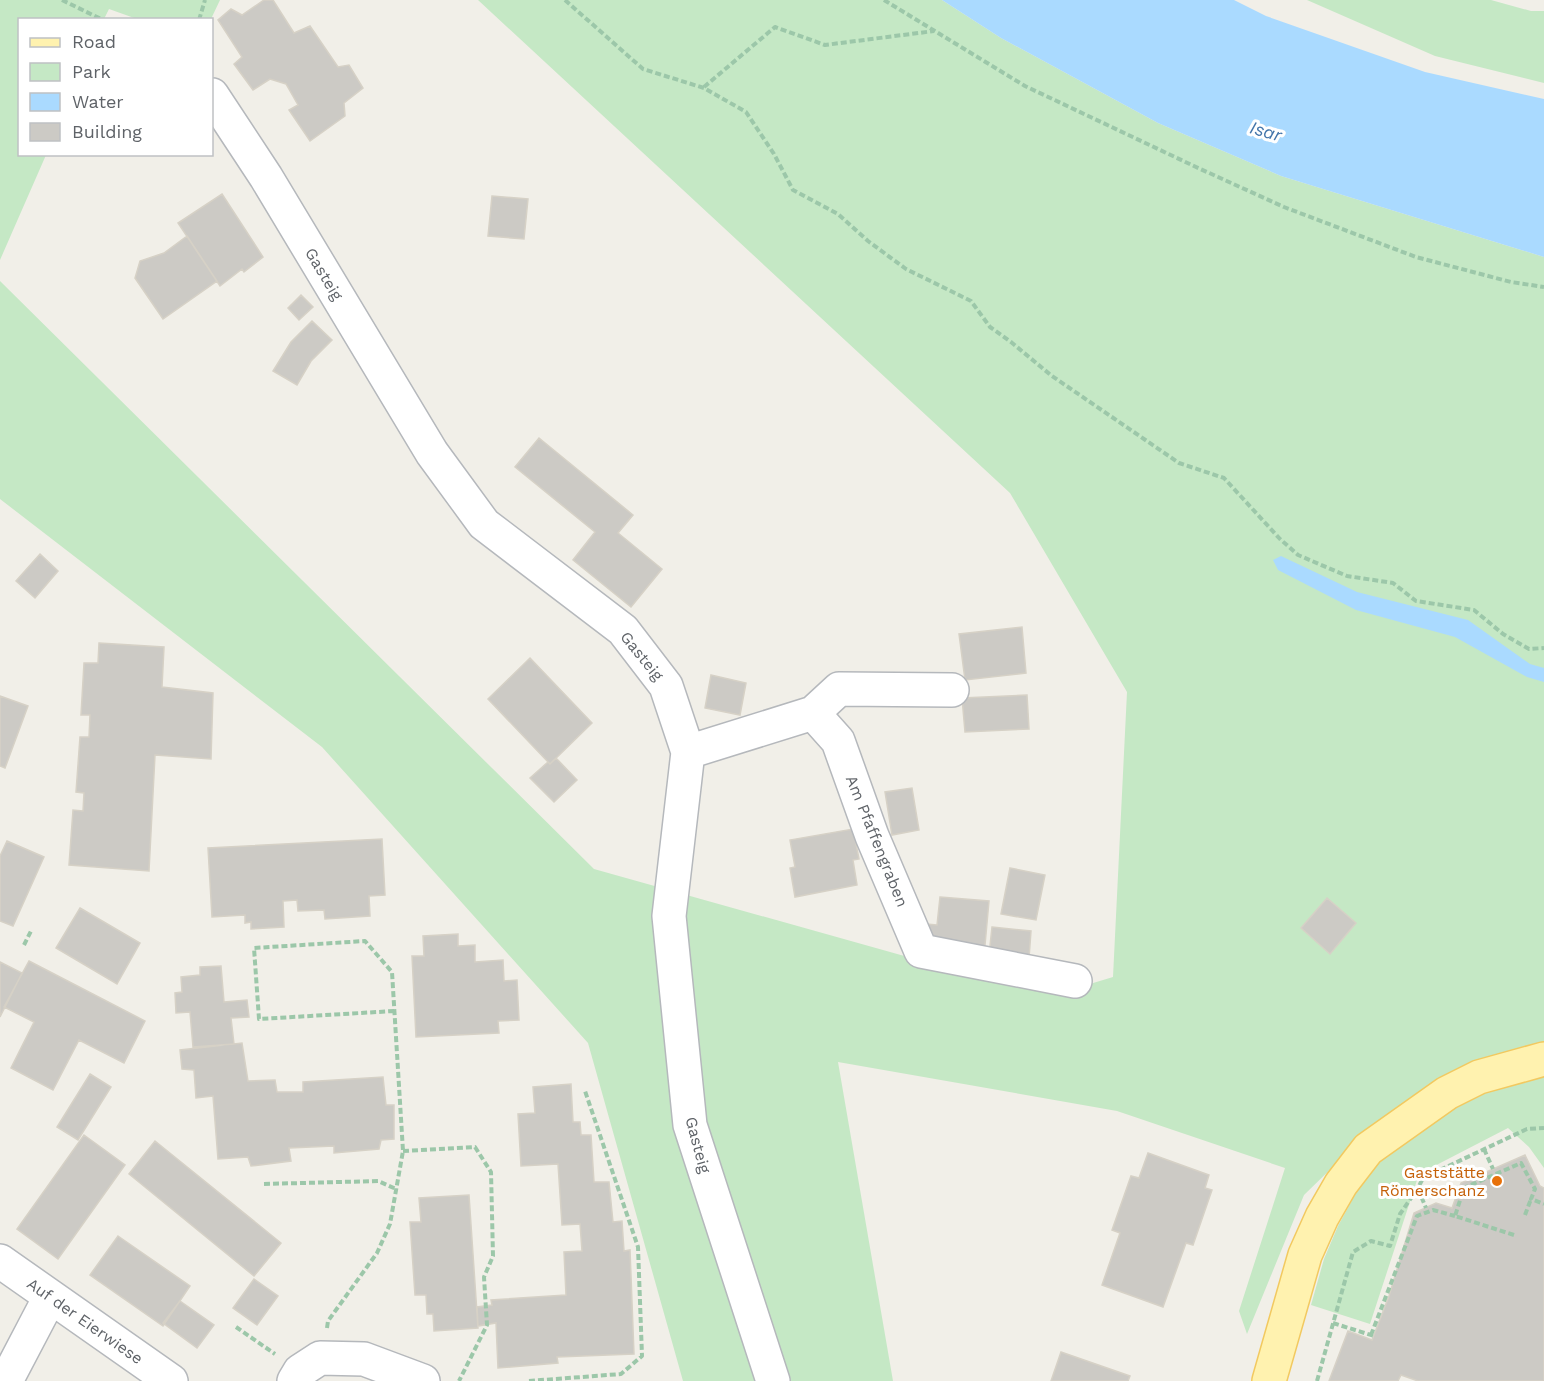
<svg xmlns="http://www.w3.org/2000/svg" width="1544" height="1381" font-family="'Work Sans',sans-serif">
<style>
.green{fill:#c5e8c5}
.water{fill:#aadaff}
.building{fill:#cccac5;stroke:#d6d1c6;stroke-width:1.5}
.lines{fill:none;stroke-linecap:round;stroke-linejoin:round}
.minor-casing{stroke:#b5b8bc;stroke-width:36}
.major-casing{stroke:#f2c960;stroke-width:36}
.path{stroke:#9cc7a9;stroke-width:4;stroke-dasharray:6 3;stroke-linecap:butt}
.minor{stroke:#fff;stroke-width:33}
.major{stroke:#fff2af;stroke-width:33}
.food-dot{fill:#e8710a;stroke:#fff;stroke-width:2}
.labels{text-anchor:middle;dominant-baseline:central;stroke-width:6;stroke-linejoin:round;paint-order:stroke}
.street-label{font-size:16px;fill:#5f6368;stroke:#fff}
.food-label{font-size:16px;fill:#c56008;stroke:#fff;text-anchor:end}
.water-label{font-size:18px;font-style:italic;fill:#4174aa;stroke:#fff}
</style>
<rect width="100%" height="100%" fill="#f1efe8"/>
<path class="green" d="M0,0H220L211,19H137L109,9L104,19L20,20V154L46,155L0,260Z
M478,0H942L1001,38L1158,123L1281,176L1544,257V1046L1380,1121L1304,1195L1247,1334L1239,1311L1285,1168L1117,1111L838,1062L893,1381H683L588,1043L322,747L0,499V281L594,869L915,959L1070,990L1113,977L1127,692L1010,493Z
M1307,0H1491L1531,11H1544V83L1435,56Z
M1544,1073V1168L1529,1147L1508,1128L1419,1174L1370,1324L1311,1305L1324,1259L1338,1226L1357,1191L1389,1149L1482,1089Z"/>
<path class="water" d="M942,0H1234L1266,16L1425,72L1544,99V257L1281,176L1158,123L1001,38Z
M1281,556L1357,592L1468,620L1530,664L1544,668V682L1527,677L1455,637L1356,610L1278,570L1273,560Z"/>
<path class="building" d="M264,0H273L294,33L310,26L338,67L349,65L363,88L344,103L345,116L310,141L289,110L298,105L286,84L270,79L253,90L234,64L242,57L218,20L231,9L242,15Z
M222,194L263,257L244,272L242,269L220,286L178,223Z
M492,196L528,199L524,239L488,236Z
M187,236L217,281L163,319L135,278L140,261L164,253Z
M301,295L313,307L299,320L288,308Z
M312,321L332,340L311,361L297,385L273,371L291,342Z
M539,438L633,515L618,533L662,569L631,607L573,560L595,532L515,467Z
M40,554L58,571L35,598L16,581Z
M1022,627L1026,673L965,680L959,634Z
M99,643L164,647L162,687L213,693L211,759L155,755L149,871L69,865L73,810L83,811L84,793L76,792L80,737H89L90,715H81L84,663H98Z
M530,658L592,723L550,764L488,699Z
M711,675L746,683L740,715L705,708Z
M1027,695L1029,729L965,732L962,698Z
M0,696L28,706L5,768L0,766Z
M556,758L577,780L554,802L530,778L548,762L550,764Z
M912,788L919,830L892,835L885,792Z
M853,829L859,859L853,860L857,885L795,897L790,868L795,867L790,840Z
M382,839L385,895L369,896L370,916L325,919L324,910L298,911L297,900L283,901L284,927L251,929V922L245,923V915L212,917L208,848Z
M7,841L44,857L13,926L0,921V856Z
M1010,868L1045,875L1036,920L1001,914Z
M940,897L989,901L984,956L926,949L927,924L937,925Z
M1327,898L1356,923L1330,954L1301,928Z
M80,908L140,943L117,984L56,948Z
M992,927L1031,931L1029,958L989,955Z
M458,934V946L475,945V962L503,960L504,981L517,980L519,1020L498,1021L499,1033L416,1037L412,956H424L423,936Z
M29,961L145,1021L124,1063L79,1040L53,1090L11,1068L34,1022L4,1007Z
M0,962L22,973L0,1017Z
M221,966L224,1002L247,1000L249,1017L231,1018L234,1044L193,1047L190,1012L176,1013L175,993L182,992L181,977L200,975V967Z
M242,1043L248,1081L275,1080L277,1092H303V1082L383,1077L386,1105H394V1139L381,1140L379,1149L334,1153V1146L289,1148L291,1161L260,1165L251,1166L248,1157L218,1159L213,1096L196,1098L194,1070L182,1069L180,1050Z
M90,1074L111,1087L78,1140L57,1127Z
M571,1084L573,1122H580L581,1135H591L594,1182H609L613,1222L622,1221L624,1251L630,1250L634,1354L557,1357L558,1363L498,1368L496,1323L478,1326L477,1307L492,1305L491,1300L566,1295L564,1252L582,1251L580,1224L562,1225L558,1164L521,1166L518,1114L535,1113L533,1087Z
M84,1135L125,1165L58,1259L17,1229Z
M155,1141L281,1243L254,1276L129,1174Z
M1148,1153L1209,1175L1205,1188L1212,1190L1193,1245L1186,1243L1163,1307L1102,1285L1120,1233L1112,1230L1131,1176L1139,1178Z
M1525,1155L1540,1186L1544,1188V1381H1418L1401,1375L1398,1381H1329L1348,1331L1372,1340L1389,1296L1414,1213L1436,1203L1452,1208L1461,1183Z
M469,1195L478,1328L434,1331L433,1314H427L426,1295H415L410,1222H421L419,1198Z
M118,1236L190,1286L163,1326L90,1275Z
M254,1279L278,1296L257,1325L233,1308Z
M180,1301L214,1325L197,1348L163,1323Z
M1061,1352L1130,1376L1128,1381H1051Z"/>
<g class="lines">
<defs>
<path id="minor" d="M212,95L266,177L432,453L484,524L623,630L666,686L688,752L669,916L690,1125L773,1381
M813,713L839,689L952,690
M688,752L813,713L838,741L872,836L921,951L1075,981
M0,1261L171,1381
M6,1381L50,1297
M294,1381L300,1371L320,1358L364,1359L423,1381"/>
<path id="major" d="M1269,1381L1305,1255L1322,1217L1341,1184L1368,1149L1447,1093L1479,1077L1544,1059"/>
</defs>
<use href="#minor" class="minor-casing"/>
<use href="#major" class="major-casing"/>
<path class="path" d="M62,0L103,20
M565,0L643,69L704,88L746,112L774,154L793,190L838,214L868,241L906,269L971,301L990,327L1011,342L1052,376L1179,463L1224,478L1280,539L1298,555L1347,576L1393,583L1416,601L1474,610L1503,634L1529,649L1544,648
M884,0L1025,86L1196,167L1284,207L1416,257L1511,282L1544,287
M199,20L205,0
M704,87L775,27L825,45L934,31
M24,945L32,929
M1484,1149L1493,1169
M403,1151L475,1147L491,1172L493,1256L484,1277L487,1325L459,1381
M264,1184L378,1181L396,1189
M1418,1189L1426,1208
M1525,1215L1531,1199
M1514,1235L1455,1216L1464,1188L1521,1163L1535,1189L1531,1199L1544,1204
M1333,1323L1374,1336
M236,1327L275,1354
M327,1328L328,1321L377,1253L390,1224L403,1151L392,972L365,941L254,948L259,1019L394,1011
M1371,1335L1417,1216L1433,1210L1455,1216
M529,1381L621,1374L642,1356L638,1247L585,1091
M1317,1381L1353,1252L1371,1241L1390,1246L1400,1214L1418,1188L1423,1178L1527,1129L1544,1128"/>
<use href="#minor" class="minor"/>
<use href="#major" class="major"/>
</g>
<circle class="food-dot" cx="1497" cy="1181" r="6"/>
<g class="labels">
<g class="street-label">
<text transform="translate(324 274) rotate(59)">Gasteig</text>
<text transform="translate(642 656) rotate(51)">Gasteig</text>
<text transform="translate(877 841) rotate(68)">Am Pfaffengraben</text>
<text transform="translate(698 1145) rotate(75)">Gasteig</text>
<text transform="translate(85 1321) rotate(35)">Auf der Eierwiese</text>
</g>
<g class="food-label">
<text x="1485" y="1172">Gaststätte<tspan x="1485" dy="18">Römerschanz</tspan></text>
</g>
<g class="water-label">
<text transform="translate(1266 131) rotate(16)">Isar</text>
</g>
</g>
<rect x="18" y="18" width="195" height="138" fill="#ffffff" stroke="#bfc1c3" stroke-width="1.5"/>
<rect x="30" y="38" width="30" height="9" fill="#fff2af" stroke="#bfc1c3" stroke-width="1.5"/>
<text x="72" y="48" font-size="18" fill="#5f6368">Road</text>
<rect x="30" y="63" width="30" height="18" fill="#c5e8c5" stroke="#bfc1c3" stroke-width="1.5"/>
<text x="72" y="78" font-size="18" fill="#5f6368">Park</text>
<rect x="30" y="93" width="30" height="18" fill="#aadaff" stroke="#bfc1c3" stroke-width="1.5"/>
<text x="72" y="108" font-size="18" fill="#5f6368">Water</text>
<rect x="30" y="123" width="30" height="18" fill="#cccac5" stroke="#bfc1c3" stroke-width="1.5"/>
<text x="72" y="138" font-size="18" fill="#5f6368">Building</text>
</svg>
